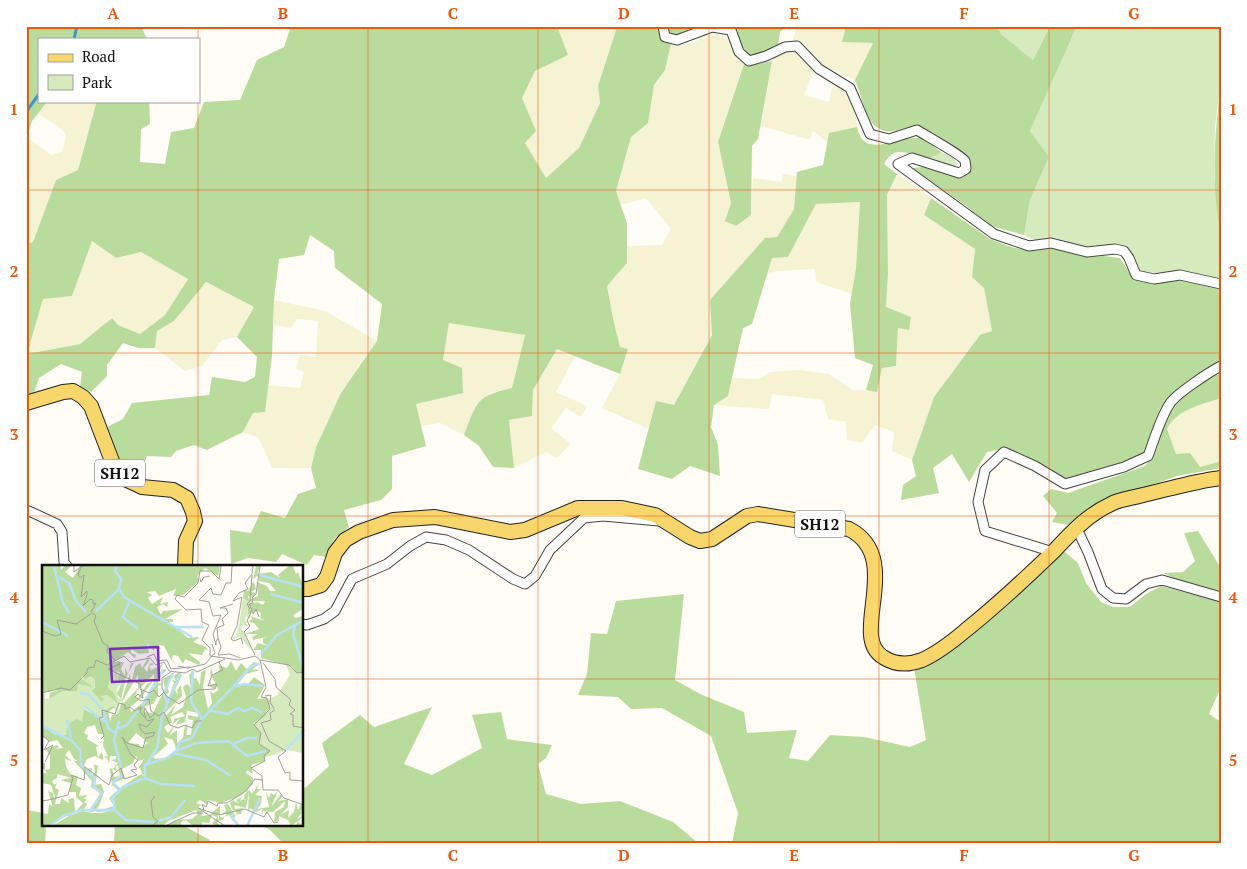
<svg xmlns="http://www.w3.org/2000/svg" width="1247" height="869" font-family="'PT Serif',serif">
<style>
.farmland{fill:#f6f3d4}
.green{fill:#d5ebbd}
.forest{fill:#b9dc9c;fill-rule:evenodd}
.lines{fill:none;stroke-linecap:round;stroke-linejoin:round}
.stream{stroke:#3f96cf;stroke-width:3}
.street-casing{stroke:#444;stroke-width:11}
.primary-casing{stroke:#222;stroke-width:16}
.street{stroke:#fff;stroke-width:9}
.primary{stroke:#f9d66b;stroke-width:14}
.grid{fill:none;stroke:#e8590c;stroke-width:1;stroke-opacity:0.55}
.labels{text-anchor:middle;dominant-baseline:central;stroke-width:5;stroke-linejoin:round;paint-order:stroke}
.shield{fill:#fff;stroke:#585858;stroke-width:1}
.shield-label{font-size:16px;font-weight:bold;fill:#111}
.inset-river{fill:none;stroke:#b9e0f7;stroke-width:2.5}
.inset-road{fill:none;stroke:#a09f9a;stroke-width:1}
.view{fill:#7b2cbf;fill-opacity:0.15;stroke:#7b2cbf;stroke-width:2.5}
.inset-edge{fill:none;stroke:#111;stroke-width:2.5}
.neatline{fill:none;stroke:#e8590c;stroke-width:2}
.grid-label{font-size:16px;text-anchor:middle;font-weight:bold;fill:#e8590c}
</style>
<rect width="100%" height="100%" fill="#fffdf5"/>
<path class="farmland" d="M557,26H623L617,27L598,86L600,103L579,148L546,178L524,143L522,98L535,71L568,55Z
M797,26H846L842,42L873,43L855,80L822,65L802,42H792Z
M717,34L730,40L735,51L744,64L718,142L731,203L751,215L753,178L782,182L783,174L797,176L794,209L777,237L711,300L712,334L674,405L656,401L649,429L602,408L620,374L628,349L620,347L614,323L607,286L626,263L627,246L662,245L671,229L646,198L621,205L616,191L631,137L648,123L654,85L665,70L671,44L679,45L695,42L704,36Z
M794,50L814,70L804,95L829,102L833,81L848,91L854,104L857,127L830,133L827,142L813,131L810,140L761,126L772,61L777,55Z
M48,101H92L96,104L78,170L56,180L33,242L26,244L27,137L51,155L63,151L66,134L55,124L38,114Z
M897,174L931,198L924,215L975,249L972,277L984,288L992,331L934,397L912,460L892,451L894,432L875,425L862,443L847,440L846,422L828,419L823,400L772,394L769,409L714,405L728,396L732,378L759,379L770,372L800,370L829,374L853,390L877,391L882,368L896,366L898,328L911,317L886,308L888,273L887,195Z
M860,202L856,268L852,294L816,282L815,269L777,271L767,275L772,258L788,257L816,204Z
M91,240L116,258L141,252L188,279L165,315L140,334L118,325L112,318L80,344L27,354L43,299L72,296Z
M205,282L254,307L237,337L222,340L202,366L185,371L155,348L157,331L174,321Z
M274,300L325,311L377,341L327,423L316,447L311,468H272L259,438L243,432L253,413L265,412L268,385L300,388L304,372L296,369L300,355L316,357L318,321L297,319L291,328L274,325Z
M449,323L525,335L512,388L490,393L476,404L464,435L440,423L421,426L416,404L462,392L443,361Z
M557,349L575,356L556,392L587,406L581,417L566,408L551,428L571,444L557,458L546,452L514,468L509,420L532,416L533,390Z
M1221,398V461L1200,467L1176,455L1167,429L1171,419L1185,410Z"/>
<path class="green" d="M998,26H1050L1033,60L1001,34Z
M1077,26H1221V82L1215,125L1214,177L1221,234V280L1190,272L1147,273L1140,271L1128,252L1122,246L1111,245L1089,248L1078,247L1056,238L1036,241L1024,235L1030,200L1049,157L1030,131Z
M941,152L954,158L957,165C947,170 939,163 929,159Z"/>
<path class="forest" d="M26,26H141L147,39H39V101H48L32,121L26,140Z
M291,26H557L568,55L535,71L522,98L536,131L525,143L546,178L579,148L600,103L598,86L617,27L660,26L662,40L671,44L665,70L654,85L648,123L631,137L616,191L627,223V263L607,286L614,323L620,347L628,349L620,374L557,349L533,390L532,416L509,420L514,468L493,467L479,446L464,435C477,402 475,396 512,388L525,335L449,323L443,360L462,368L463,393L416,404L426,446L392,456V489L381,500L344,510L349,527L334,539L327,557L314,555L307,565L282,554L276,562L248,558L231,564L230,530L251,533L261,511L285,518L298,494L316,488L311,468L316,447L341,393L377,341L382,304L335,268L334,251L310,235L304,255L279,259L274,300L272,356L265,412L253,413L243,432L207,450L194,445L176,451L171,457L147,456L139,478C114,464 114,453 107,427L123,419L132,403L209,395L212,377L245,382L255,377L257,357L237,337L254,307L206,282L174,321L157,331L155,348H138L123,343L107,365V376L91,392L80,387L82,372L61,364L39,378L33,396L26,398V244L33,242L56,180L78,170L96,104L92,101H149L150,124L141,129L140,162L165,164L171,132L194,128L204,102L240,100L257,60L284,47ZM92,241L116,258L141,252L188,279L165,315L140,334L118,325L112,318L80,344L27,354L43,299L72,296Z
M667,26H688V31L676,36L667,33Z
M738,26H786L780,32L778,46L763,53L750,56C742,47 736,38 738,26Z
M846,26H998L1001,34L1033,60L1050,26H1077L1030,131L1049,157L1030,200L1024,235L991,226L965,205L911,168L924,167L951,176L966,173C966,170 969,164 969,161C968,152 932,131 923,128C905,122 892,140 875,126C866,117 860,92 855,80L873,43L842,42Z
M772,61L758,139L752,146L751,215L736,226L725,221L731,203L718,142L744,64L751,65Z
M1221,82V234C1210,184 1215,132 1221,82Z
M857,127C858,130 859,135 861,138C875,156 907,131 925,140C931,143 936,149 941,152C938,154 933,157 930,158C915,161 897,139 884,164L897,174L887,195L888,273L886,307L911,317L909,330L898,328L896,366L882,368L877,392L866,390L873,365L855,358L850,304L856,268L860,202L816,204L788,257L772,258L752,324L743,328L728,396L714,405L711,427L718,445L720,476L690,466L672,479L638,469L656,401L674,405L712,335L710,300L765,238L777,237L794,209L797,172L823,165L829,133Z
M931,198L990,239L1011,247L1029,251L1054,247L1086,257L1104,256L1120,258L1133,278L1148,282L1188,280L1221,288V361C1202,373 1178,385 1165,403C1155,418 1150,437 1144,453L1128,461L1063,480L1019,454L1003,449L987,452L969,482L952,454L933,468L939,493L901,500L903,485L916,476L912,460L934,397L980,335L992,331L984,288L972,277L975,249L924,215Z
M1221,373V398C1201,405 1177,409 1167,429L1176,454L1190,453L1200,467L1221,461V468L1177,476L1105,502L1074,526L1052,522L1057,513L1043,496L1051,489L1068,493L1145,466C1161,450 1156,445 1162,427C1171,401 1196,385 1221,373Z
M1198,531L1219,565H1221V591L1187,584L1163,573L1183,572L1195,561L1184,533Z
M1065,552L1078,563L1086,583L1101,602L1113,607H1130L1146,594L1161,586L1221,602V687L1209,714L1221,722V843H732L738,813L711,736L662,708L631,709L618,697L578,695L587,674L591,633L607,634L616,601L684,594L675,680L700,694L744,712L747,733L797,730L789,758L808,761L830,735L864,737L910,747L926,740L914,668L985,622L1019,594L1059,553Z
M432,707L404,764L432,775L482,748L472,715L501,712L507,739L552,745L546,758L538,764L546,794L581,804L620,801L673,822L698,843H283L270,830L261,825H302L303,787L305,788L329,766L322,743L360,715L374,727Z
M26,810L44,813V825H46L45,843H26Z
M115,825H186V827L210,840V843H114Z"/>
<g class="lines">
<path class="stream" d="M74,39L77,26
M26,112L39,94"/>
<defs>
<path id="street" d="M663,26L665,37L677,40L712,27L731,30L739,52L749,61L766,56L785,47L797,46L819,69L850,88L870,134L889,139L917,130C925,135 963,156 965,161C965,161 966,168 966,169L959,173L912,158L898,164L994,234L1029,246L1051,243L1087,252L1115,249L1124,251L1129,258L1136,275L1154,279L1180,275L1221,284
M26,512L29,511L57,524L62,532L64,562L67,566
M1076,527L1088,552L1102,589L1113,598L1126,599L1146,584L1162,580L1221,597
M1053,552L985,531L978,502L985,470L1004,452L1035,466L1065,484L1124,467L1148,456C1154,441 1161,415 1171,402C1178,393 1209,372 1221,366
M302,624L307,625L324,619L335,611L352,579L387,564L410,546L426,537L446,540L469,550L513,579L525,584L535,576L550,550L584,518L603,516L659,521"/>
<path id="primary" d="M26,403L63,392L73,391L83,397L91,406L115,469L127,480L142,487L173,490L187,498L193,512L195,521L186,541L185,566
M302,589H308L321,585L327,577L335,553L345,540L359,532L393,520L435,517L510,532L525,530L578,508H622L655,515L690,537L700,541L712,539L747,516L758,514L849,529C905,558 848,636 883,657C895,665 909,665 922,660C938,653 953,641 966,630C996,606 1025,579 1053,552C1070,534 1087,515 1111,504C1120,499 1133,498 1143,495C1169,489 1195,481 1221,478"/>
</defs>
<use href="#street" class="street-casing"/>
<use href="#primary" class="primary-casing"/>
<use href="#street" class="street"/>
<use href="#primary" class="primary"/>
</g>
<path class="grid" d="M198,26V39M368,26V843M538,26V843M709,26V843M879,26V843M1049,26V843M198,101V566M26,190H1221M26,353H1221M26,516H1221M26,679H44M302,679H1221M198,825V843"/>
<g class="labels">
<g class="shield">
<rect x="95" y="459.5" width="50" height="27" rx="4"/>
<rect x="795" y="510.5" width="50" height="27" rx="4"/>
</g>
<g class="shield-label">
<text x="120" y="473">SH12</text>
<text x="820" y="524">SH12</text>
</g>
</g>
<g transform="translate(42 565)">
<rect width="261" height="261" fill="#fffdf5"/>
<path d="M201,32L211,36L207,41L209,50L207,54L204,50L203,54L206,62L201,60L199,62L211,87L198,72L190,74L194,71L197,61ZM261,57V188L245,185L210,197L103,215L131,191L235,130L248,110L242,94L256,61ZM70,107L78,108L80,117L75,124L76,133H82L77,138L76,149L71,141L61,156L57,157L56,149L43,143L40,157L27,161L24,170H14L0,161V130L5,128L2,133L7,134L21,126L34,124L36,119L48,121L40,114L45,112L52,113L53,128L59,135L55,128L65,129L73,137V129L66,124Z" fill="#d5ebbd"/>
<path d="M0,1H19V5L22,1H29L23,7L31,13L38,1H178L176,11L163,3L155,11L157,16L141,30L131,31L134,24L117,31L113,26L105,27L110,30L106,33L110,39L121,32L118,39L126,37L125,42L121,39L115,42L119,50L121,46L141,44L123,54H131V57H127L146,73L158,72L151,77L164,82L166,85L163,84L160,90L146,88L158,97L157,100L143,94L141,99L136,91L131,90L130,95L136,100L130,96L122,81L116,80L119,84L112,83V86L105,79L107,88L97,89L89,84V88L94,90L93,93L86,87L71,97L62,96L82,97L79,104L83,111V102L86,109L89,98H92L84,112L79,134L75,129L80,117H76L78,107L70,106L66,123L72,128L76,139L65,130L58,131L55,128L59,132L63,134L59,136L50,126L53,123L52,113L48,112L43,114L40,111L38,116L40,114L51,122L36,119L35,126H21L7,134L8,128L17,125L0,128ZM214,1H218L215,9L229,7L238,13L236,10L247,1H251L254,9L256,7L261,21V44L251,50L253,53L261,51V107L255,108L251,102L219,93V85H211L216,78L226,81L221,78V73L229,71L211,75L210,72L216,69H203L217,64L212,58L206,57L210,54L209,51L222,56L218,53L219,48L216,46L206,49V42L209,45L207,41L204,40L215,37L221,40L223,36H206L201,32L202,25L206,26L211,17L212,18L214,24L209,27L214,28L211,32L206,31L207,35L216,31L215,17L225,21L228,26H234L227,18L217,16V10L211,14ZM105,94L108,95L102,103L105,107L107,100L109,98L113,99L107,101L109,105L121,99L114,112L121,104L125,105L118,111L116,118L121,119L116,121V131L111,139L103,141L102,147L111,148L123,124L121,114L133,107L125,121L127,127L124,130L127,132L132,118L130,115L134,116L132,111L137,107L140,110L133,125L136,130L135,125L139,120L140,131L123,148V152L134,139L129,150L141,142L144,132L141,122L145,119L149,123L147,111L151,104L150,114L154,113L158,120L159,107L164,105L161,121L166,144L170,138L168,125L171,129L176,125L175,121L172,124L167,121L169,115V120H174L168,108L169,102L171,111L178,104L176,100L185,103L189,96L194,106L199,98L205,104L212,97L218,99L210,104L218,105L204,109L196,119H206L212,112L223,120L215,134L225,133L227,144L223,146L224,151L211,158L219,168L217,180L228,186L222,191L223,196L209,200L211,209L205,205L204,208L211,213V219L198,231L179,238L165,235L166,240L158,235L154,238L159,240L155,244L163,247H159L160,251L167,250L178,241V250L172,249L175,250L177,255V251L181,253L185,249H180L184,246L182,240L186,239L193,250L195,247L190,244L188,238L191,235L197,239L194,235L200,232L198,236L202,234L203,240L202,231L206,225L211,229L210,224L212,227L217,217L215,224H219L213,230L220,231L219,239L215,244L227,242L224,227L227,233L229,228L232,230L236,226L229,242L239,229L241,231L236,236L246,234V242L238,250L247,245L246,253L252,247L254,237L256,245L259,239L261,243L258,247L261,246L255,254L261,251L256,257L261,261H254L256,256L249,261L246,255L237,251V256L232,257L233,247L242,242L243,236L231,247L221,246V250L220,244L214,247L208,243L206,247L207,227L204,243L192,240L193,244L201,243L199,249H194L191,256L187,250L182,252V254L175,257L178,261L170,259L175,252L170,250L167,258L160,257V261H151L144,255L139,257V260L124,261L133,255L150,254L156,249L154,245L126,256L121,261H10L27,251H24L7,261H0V248L6,249L7,239L11,242L6,226L11,228L12,234L13,232L9,220L0,218V208H5L0,202V198H3V205L8,204V191L4,184L15,180L17,182L13,184L21,183L15,175L8,177L0,171V161L14,170H24L26,159L35,154L40,157L42,144L51,149L55,148L57,157L62,154L63,145L71,141L73,142L66,147L68,156L70,150L76,149L88,108L89,119L93,102L98,98L100,103ZM112,109V117L103,136L89,147L88,142L97,135L111,116L105,119L96,133L93,132L95,126ZM96,110V123L82,138L80,137ZM142,145L156,148V152L146,150V154L151,155L149,170H144L146,161L143,160L141,173L135,178V165L127,171L133,160L126,168L122,162L130,157L128,152L140,147L143,151L132,154L131,159L138,153L134,160L143,157L145,146ZM53,160L56,169H62L61,181L66,191L61,192L60,187L56,192L54,182L57,181L45,174L46,170L42,168L45,162ZM94,168L103,175L101,177H106L99,184L97,179L86,178ZM122,172L131,175L135,186L124,193L113,194L111,192L126,179ZM27,185L32,194L35,189L32,194L36,196H32L50,216L49,222L58,228L50,244H42L45,239L42,237L45,234H40L43,233L45,230L37,231L39,223L34,220L36,211L29,210L24,202L23,194L30,196L23,190ZM53,191L61,195V192L65,193L67,198L68,191H74V194L69,195L76,198L71,204L75,207L74,202L76,200L78,211L72,212L70,203L68,204L70,220L76,225L67,233L72,241L53,247L67,246L60,248H51L40,246L28,251L39,245L51,247L57,241L62,227L59,219L53,220L56,201L52,199L53,208L49,211L50,203L45,204L42,200L45,194ZM94,191L97,196L102,194L97,202L102,212L99,209L78,223L72,218L83,213L80,204L91,198ZM15,209L29,213L18,215L29,218L27,227H34V232L41,238L33,248L32,233L26,234L27,238L19,233L18,239H13L17,225L13,223L15,218L12,220L10,216L15,213Z" fill="#b9dc9c" fill-rule="evenodd"/>
<path class="inset-river" d="M12,1L21,38L27,48M75,1L73,6L79,14L77,23L82,32L150,72M217,10L262,22M17,12L27,18L34,36L44,47M229,29L262,38M87,37L81,52L96,64M54,46L77,24M0,57L26,71M253,61L251,69L261,102M134,62H162M219,89L235,70L262,55M151,106L149,137L160,154M191,122L202,119L221,121M190,123L209,101L217,99M38,128L46,129L60,144M125,137L122,128L131,108M42,141L63,157M100,141L121,105M169,146L186,149L196,143L202,146L211,143L220,148M62,147L66,163L73,168M25,155L29,173M77,156L72,175L79,202M0,161L29,175L38,185L39,200L53,214L52,222L60,228L48,246M75,164L85,160L96,145M190,179L205,191L224,186M244,185L262,165M134,186L154,178L186,176L191,179L205,173H215M130,188L164,195L189,211M105,199L115,183L120,151L138,109M103,213L119,219L153,221M77,226L71,217L80,210M71,244L84,255L112,257M190,247L191,254L197,261M116,256L129,252L143,235M8,261L21,251L39,245H70L73,241L70,233L81,222L103,213V200L125,193L134,186L138,177L150,173L160,154L190,123M205,261L218,233"/>
<path class="inset-road" d="M32,1V7L40,1M40,1L36,9L38,13L42,10L39,32L45,26V30L41,41L48,34L51,35V39L54,38L49,47M179,1L177,14L169,6H158L156,18L142,32L135,30L133,34L144,45L159,44L160,57L167,60L160,75L168,83V91L197,95L213,91L218,95L224,122L219,132L225,133L228,144L212,160L219,168L217,179L228,186L222,191L223,196L209,203L220,211L221,225H236L242,233L262,240M190,1L189,18H184L179,30L171,29L169,23L157,35L167,37L171,51L179,50L171,69L174,80V77L176,73L179,82L176,90L188,89L198,93M158,14L159,17L162,12L168,11M208,44L205,39L208,36L210,10M211,47V49L214,44L217,52M0,66L13,71L19,69L15,55L34,59L50,48L54,51L52,56L61,78L66,81L65,87L73,95M176,73L175,63L182,60L180,54L186,48L184,43H178L191,39M201,79L199,73L192,76L189,74L195,61L200,32L191,36L197,28L206,24L203,18L210,9L211,1M213,90L202,67L208,61L205,56L210,45L207,39L211,38L210,33L214,29L218,1M105,92L112,89L115,96L125,95L129,104L148,102M218,95L247,100L255,108L262,107M76,96L78,99L66,104L98,119L101,133L96,129L93,132L99,136L107,134L109,146L117,151L122,147L128,160L136,163L143,160L150,163L154,156H160M221,98L233,114L234,122L249,135L247,140L253,145L248,149L251,150V161L262,163M136,101L146,103L163,99L173,88L170,79M130,106L120,113V123L124,131L137,139L156,125L173,124L175,119L166,121L170,110L181,105L177,97M98,124L107,128L112,125L117,132L122,127M0,128L19,123L28,125L44,109L46,103L52,102L54,95L65,100L82,91L88,97L108,93L114,100L122,97L127,106L143,108L151,104L155,107L183,94M223,131L229,130L228,137L232,144M233,145L228,148L229,155L219,158L227,176L244,186L236,192L243,208L248,207V215L262,216M104,153L102,147L103,143L108,153L114,148M59,174L62,171L57,153L61,152L60,145L73,149L77,138L83,140V144L88,142L93,146L99,142L98,147L106,156M0,176L1,171L7,176L2,185L11,180L3,197M0,232V236L6,235L26,230L31,213L29,210L42,215L43,202L67,220L70,210L79,203L82,214L95,210L89,205L95,204L92,200L96,195L89,190L80,172L85,178L101,183L104,173L111,171L113,167L103,169L99,165L97,159L105,162L112,154L106,156M161,245L177,250L203,244L222,252L225,247L232,258L236,257M110,261L116,256L111,252L109,236L113,231M123,261L151,248H161M183,261L156,243L162,245L160,239L164,242L166,236L175,241L176,238H185L204,226L213,214L220,215"/>
<path class="view" d="M116,82L117,115L70,117L68,84Z"/>
<rect width="261" height="261" class="inset-edge"/>
</g>
<rect width="1247" height="869" fill="none" stroke="#ffffff" stroke-width="55"/>
<rect x="38" y="38" width="162" height="65" fill="#ffffff" stroke="#a0a0a0"/>
<rect x="48" y="54" width="25" height="8" fill="#f9d66b" stroke="#a0a0a0"/>
<text x="82" y="62" font-size="15" fill="#111111">Road</text>
<rect x="48" y="75" width="25" height="15" fill="#d5ebbd" stroke="#a0a0a0"/>
<text x="82" y="88" font-size="15" fill="#111111">Park</text>
<rect x="28" y="28" width="1192" height="814" class="neatline"/>
<g class="grid-label">
<text x="113" y="19">A</text>
<text x="283" y="19">B</text>
<text x="453" y="19">C</text>
<text x="624" y="19">D</text>
<text x="794" y="19">E</text>
<text x="964" y="19">F</text>
<text x="1134" y="19">G</text>
<text x="14" y="115">1</text>
<text x="1233" y="115">1</text>
<text x="14" y="277">2</text>
<text x="1233" y="277">2</text>
<text x="14" y="440">3</text>
<text x="1233" y="440">3</text>
<text x="14" y="603">4</text>
<text x="1233" y="603">4</text>
<text x="14" y="766">5</text>
<text x="1233" y="766">5</text>
<text x="113" y="861">A</text>
<text x="283" y="861">B</text>
<text x="453" y="861">C</text>
<text x="624" y="861">D</text>
<text x="794" y="861">E</text>
<text x="964" y="861">F</text>
<text x="1134" y="861">G</text>
</g>
</svg>
